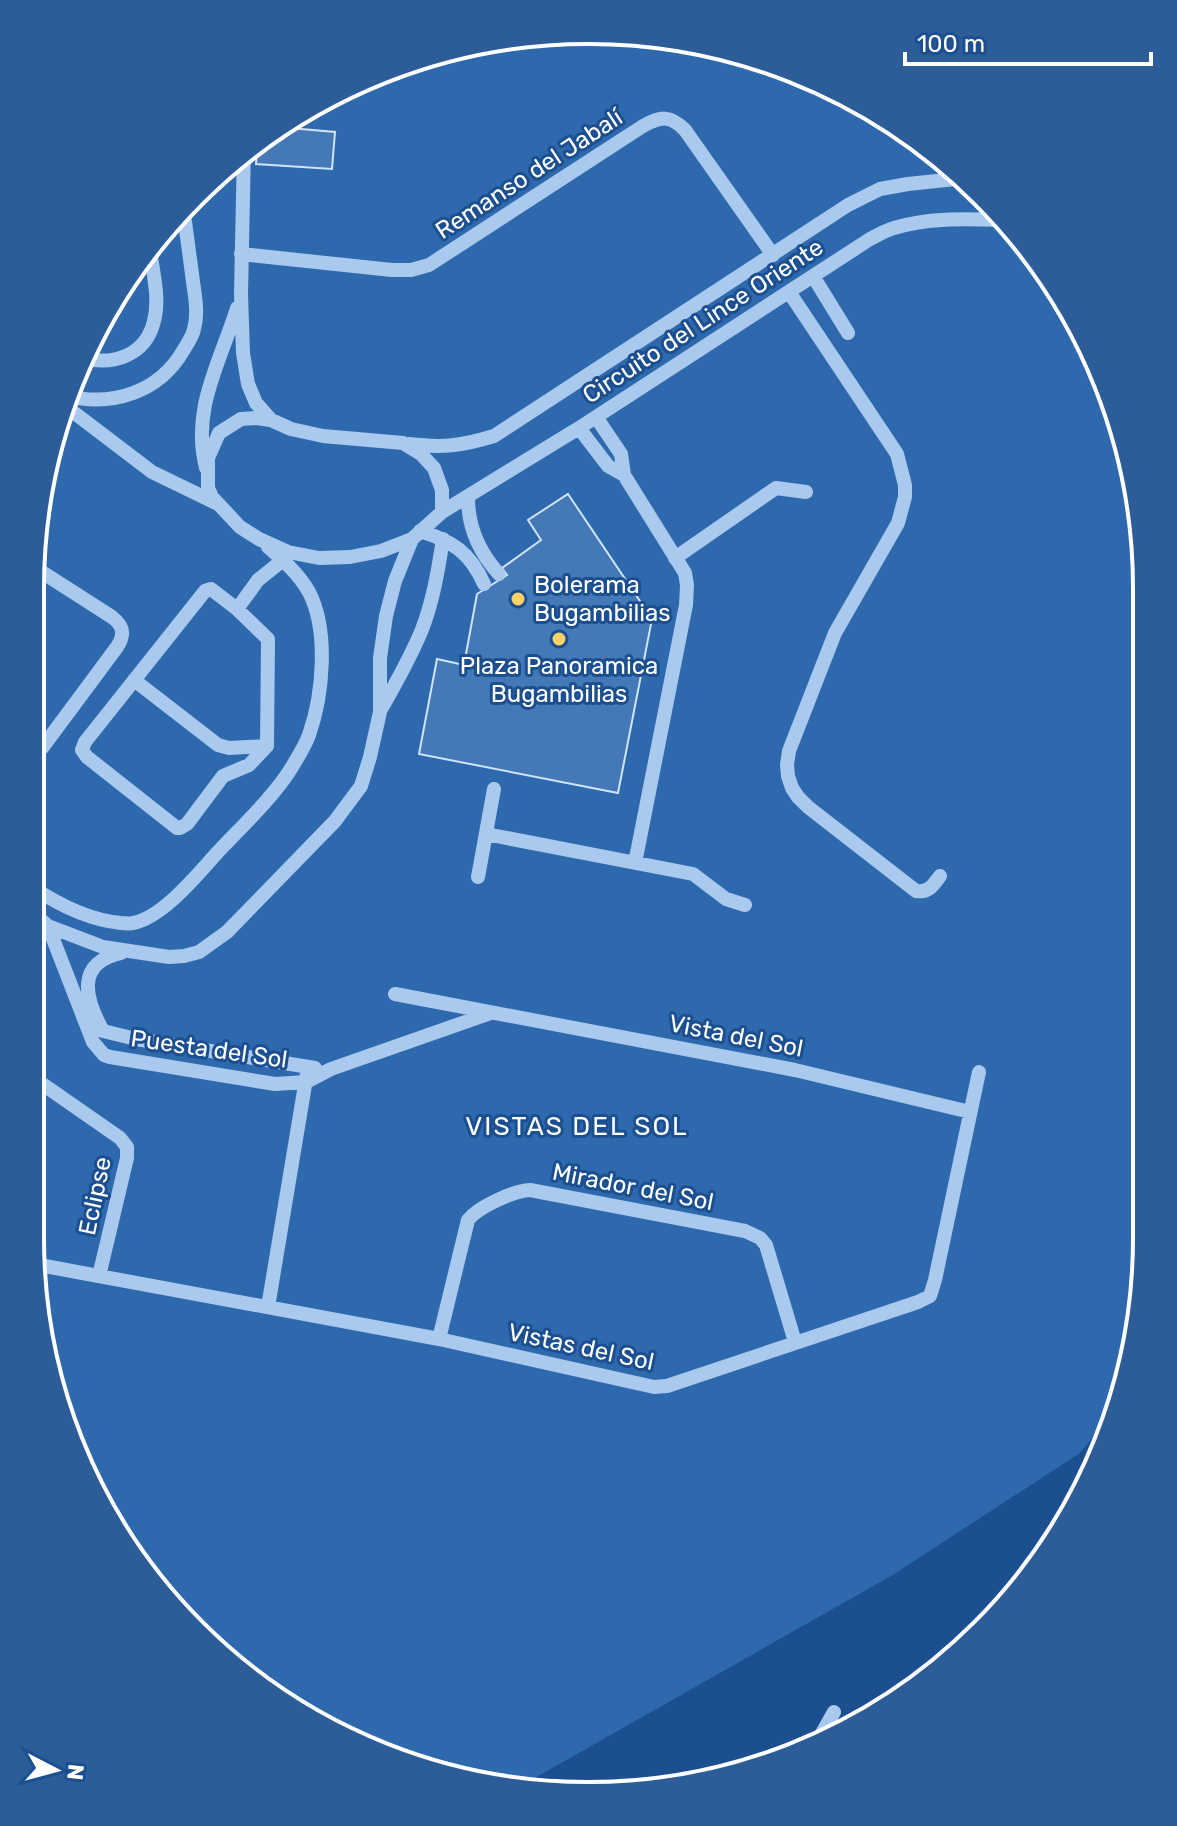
<svg xmlns="http://www.w3.org/2000/svg" width="1177" height="1826" font-family="Rubik,sans-serif">
<style>
.green{fill:#2e69ad}
.building{fill:#4478b7;stroke:#cfe3fa;stroke-width:2}
.lines{fill:none;stroke-linecap:round;stroke-linejoin:round}
.minor{stroke:#a9c9ee;stroke-width:14}
.poi-dot{fill:#ffd166;stroke:#1b4f8f;stroke-width:3}
.labels{text-anchor:middle;dominant-baseline:central;stroke-width:6;stroke-linejoin:round;paint-order:stroke}
.street-label{font-size:24px;fill:#fff;stroke:#1b4f8f}
.poi-label{font-size:24px;fill:#fff;stroke:#1b4f8f;text-anchor:start}
.neighbourhood-label{font-size:26px;letter-spacing:2px;fill:#fff;stroke:#1b4f8f}
.rim{fill:none;stroke:#fff;stroke-width:4}
</style>
<rect width="100%" height="100%" fill="#1b4f8f"/>
<path class="green" d="M552,31L661,35L768,60L867,105L956,168L1031,248L1090,342L1128,444L1146,552L1142,1310L1115,1411L1080,1453L891,1576L517,1788L409,1766L249,1681L124,1548L60,1417L30,1237L35,515L73,374L168,221L248,146L341,88L443,49Z"/>
<path class="building" d="M278,127L335,132L332,169L256,164L258,140Z
M568,494L652,619L618,793L419,754L437,659L464,665L477,594L507,575L502,568L541,540L528,520Z"/>
<g class="lines">
<path class="minor" d="M355,83L371,76
M244,149L241,294L243,353L248,384L256,403L271,420
M241,254L392,270H411L429,265L643,126C661,116 670,115 685,130L773,255
M813,276L848,333
M789,292L897,454L905,485V497L898,523L835,633L789,751L787,765L788,776L792,788L798,797L808,807L916,891C929,893 933,885 940,876
M83,358C114,366 146,355 154,321C160,299 153,273 150,250
M67,396C113,407 159,392 183,351C187,344 193,336 194,329C199,311 194,292 192,274C189,252 186,229 183,207
M64,405L152,472L218,504
M596,417L621,454L624,475L685,573L687,585L686,605L635,863
M579,428L608,466L624,475
M409,444C443,448 461,446 494,436L848,205L880,189L908,184L965,178
M206,468C191,409 220,363 237,308
M468,498C468,528 479,552 499,574
M442,512V490L434,468L421,454L403,443L323,436L291,429L271,420L256,418L241,419L219,433L208,458V488L212,497L240,527L259,539L288,552L319,558L350,557L381,551L412,539L442,512L579,428L870,239C878,235 886,230 894,228C929,217 969,219 1005,220
M420,531C452,541 470,552 484,584
M675,558L776,488L806,492
M34,567L112,617C124,626 125,635 117,647L42,748
M211,589L237,609L268,639L267,746L249,765L223,776L187,824L180,828H177L87,757L82,750L85,742L205,591Z
M237,609L258,580L283,560
M134,680L218,745L229,748L267,746
M380,711C395,685 409,660 421,632C433,602 438,571 443,539
M486,834L693,874L726,899L745,905
M478,877L494,789
M32,887C59,905 88,920 121,923C125,923 129,924 133,923C162,918 197,875 216,854C241,827 273,798 292,767C298,757 305,746 309,735C323,695 329,631 309,592C299,574 284,561 268,547
M32,912L48,926L103,947L169,957L184,956L199,952L227,932L335,821L361,786L370,757L380,712V658L386,616L395,581L412,539
M48,926L93,1042L104,1055L110,1057L275,1084L306,1082L331,1069L491,1013
M395,994L795,1070L970,1112
M103,1031L136,1039L315,1068
M103,1031C85,999 75,963 121,953
M31,1078L38,1081L120,1138L127,1147V1158L99,1276
M34,1264L439,1339L654,1387L667,1386L918,1302L930,1296L935,1280L979,1072
M268,1307L308,1067
M439,1339L468,1220C478,1207 513,1191 530,1190L745,1231L760,1238L766,1245L795,1342
M820,1737L834,1712"/>
</g>
<g class="poi-dot">
<circle cx="518" cy="599" r="8"/>
<circle cx="559" cy="639" r="8"/>
</g>
<g class="labels">
<g class="street-label">
<text transform="translate(529 174) rotate(-33)">Remanso del Jabalí</text>
<text transform="translate(703 321) rotate(-33)">Circuito del Lince Oriente</text>
<text transform="translate(736 1036) rotate(11)">Vista del Sol</text>
<text transform="translate(209 1049) rotate(8)">Puesta del Sol</text>
<text transform="translate(633 1187) rotate(11)">Mirador del Sol</text>
<text transform="translate(95 1196) rotate(-78)">Eclipse</text>
<text transform="translate(581 1347) rotate(12)">Vistas del Sol</text>
</g>
<g class="poi-label">
<text x="534" y="585">Bolerama<tspan x="534" dy="28">Bugambilias</tspan></text>
<text x="559" y="666" text-anchor="middle">Plaza Panoramica<tspan x="559" dy="28">Bugambilias</tspan></text>
</g>
<g class="neighbourhood-label">
<text x="577" y="1126">VISTAS DEL SOL</text>
</g>
</g>
<path d="M0 0H1177V1826H0ZM588 44H589A544 544 0 0 1 1133 588V1238A544 544 0 0 1 589 1782H588A544 544 0 0 1 44 1238V588A544 544 0 0 1 588 44Z" fill="#2d5d98" fill-rule="evenodd"/>
<path class="rim" d="M588 44H589A544 544 0 0 1 1133 588V1238A544 544 0 0 1 589 1782H588A544 544 0 0 1 44 1238V588A544 544 0 0 1 588 44Z"/>
<g transform="translate(56 1770) rotate(96)" stroke="#1b4f8f" stroke-width="6" paint-order="stroke">
<path d="M0-6L14 30L0 20L-14 30Z" fill="#ffffff"/>
<text y="-12" font-size="22" font-weight="bold" text-anchor="middle" fill="#ffffff">N</text>
</g>
<path d="M905 52v12h246v-12" fill="none" stroke="#ffffff" stroke-width="4"/>
<text x="917" y="52" font-size="24" fill="#ffffff" stroke="#1b4f8f" stroke-width="6" paint-order="stroke">100 m</text>
</svg>
